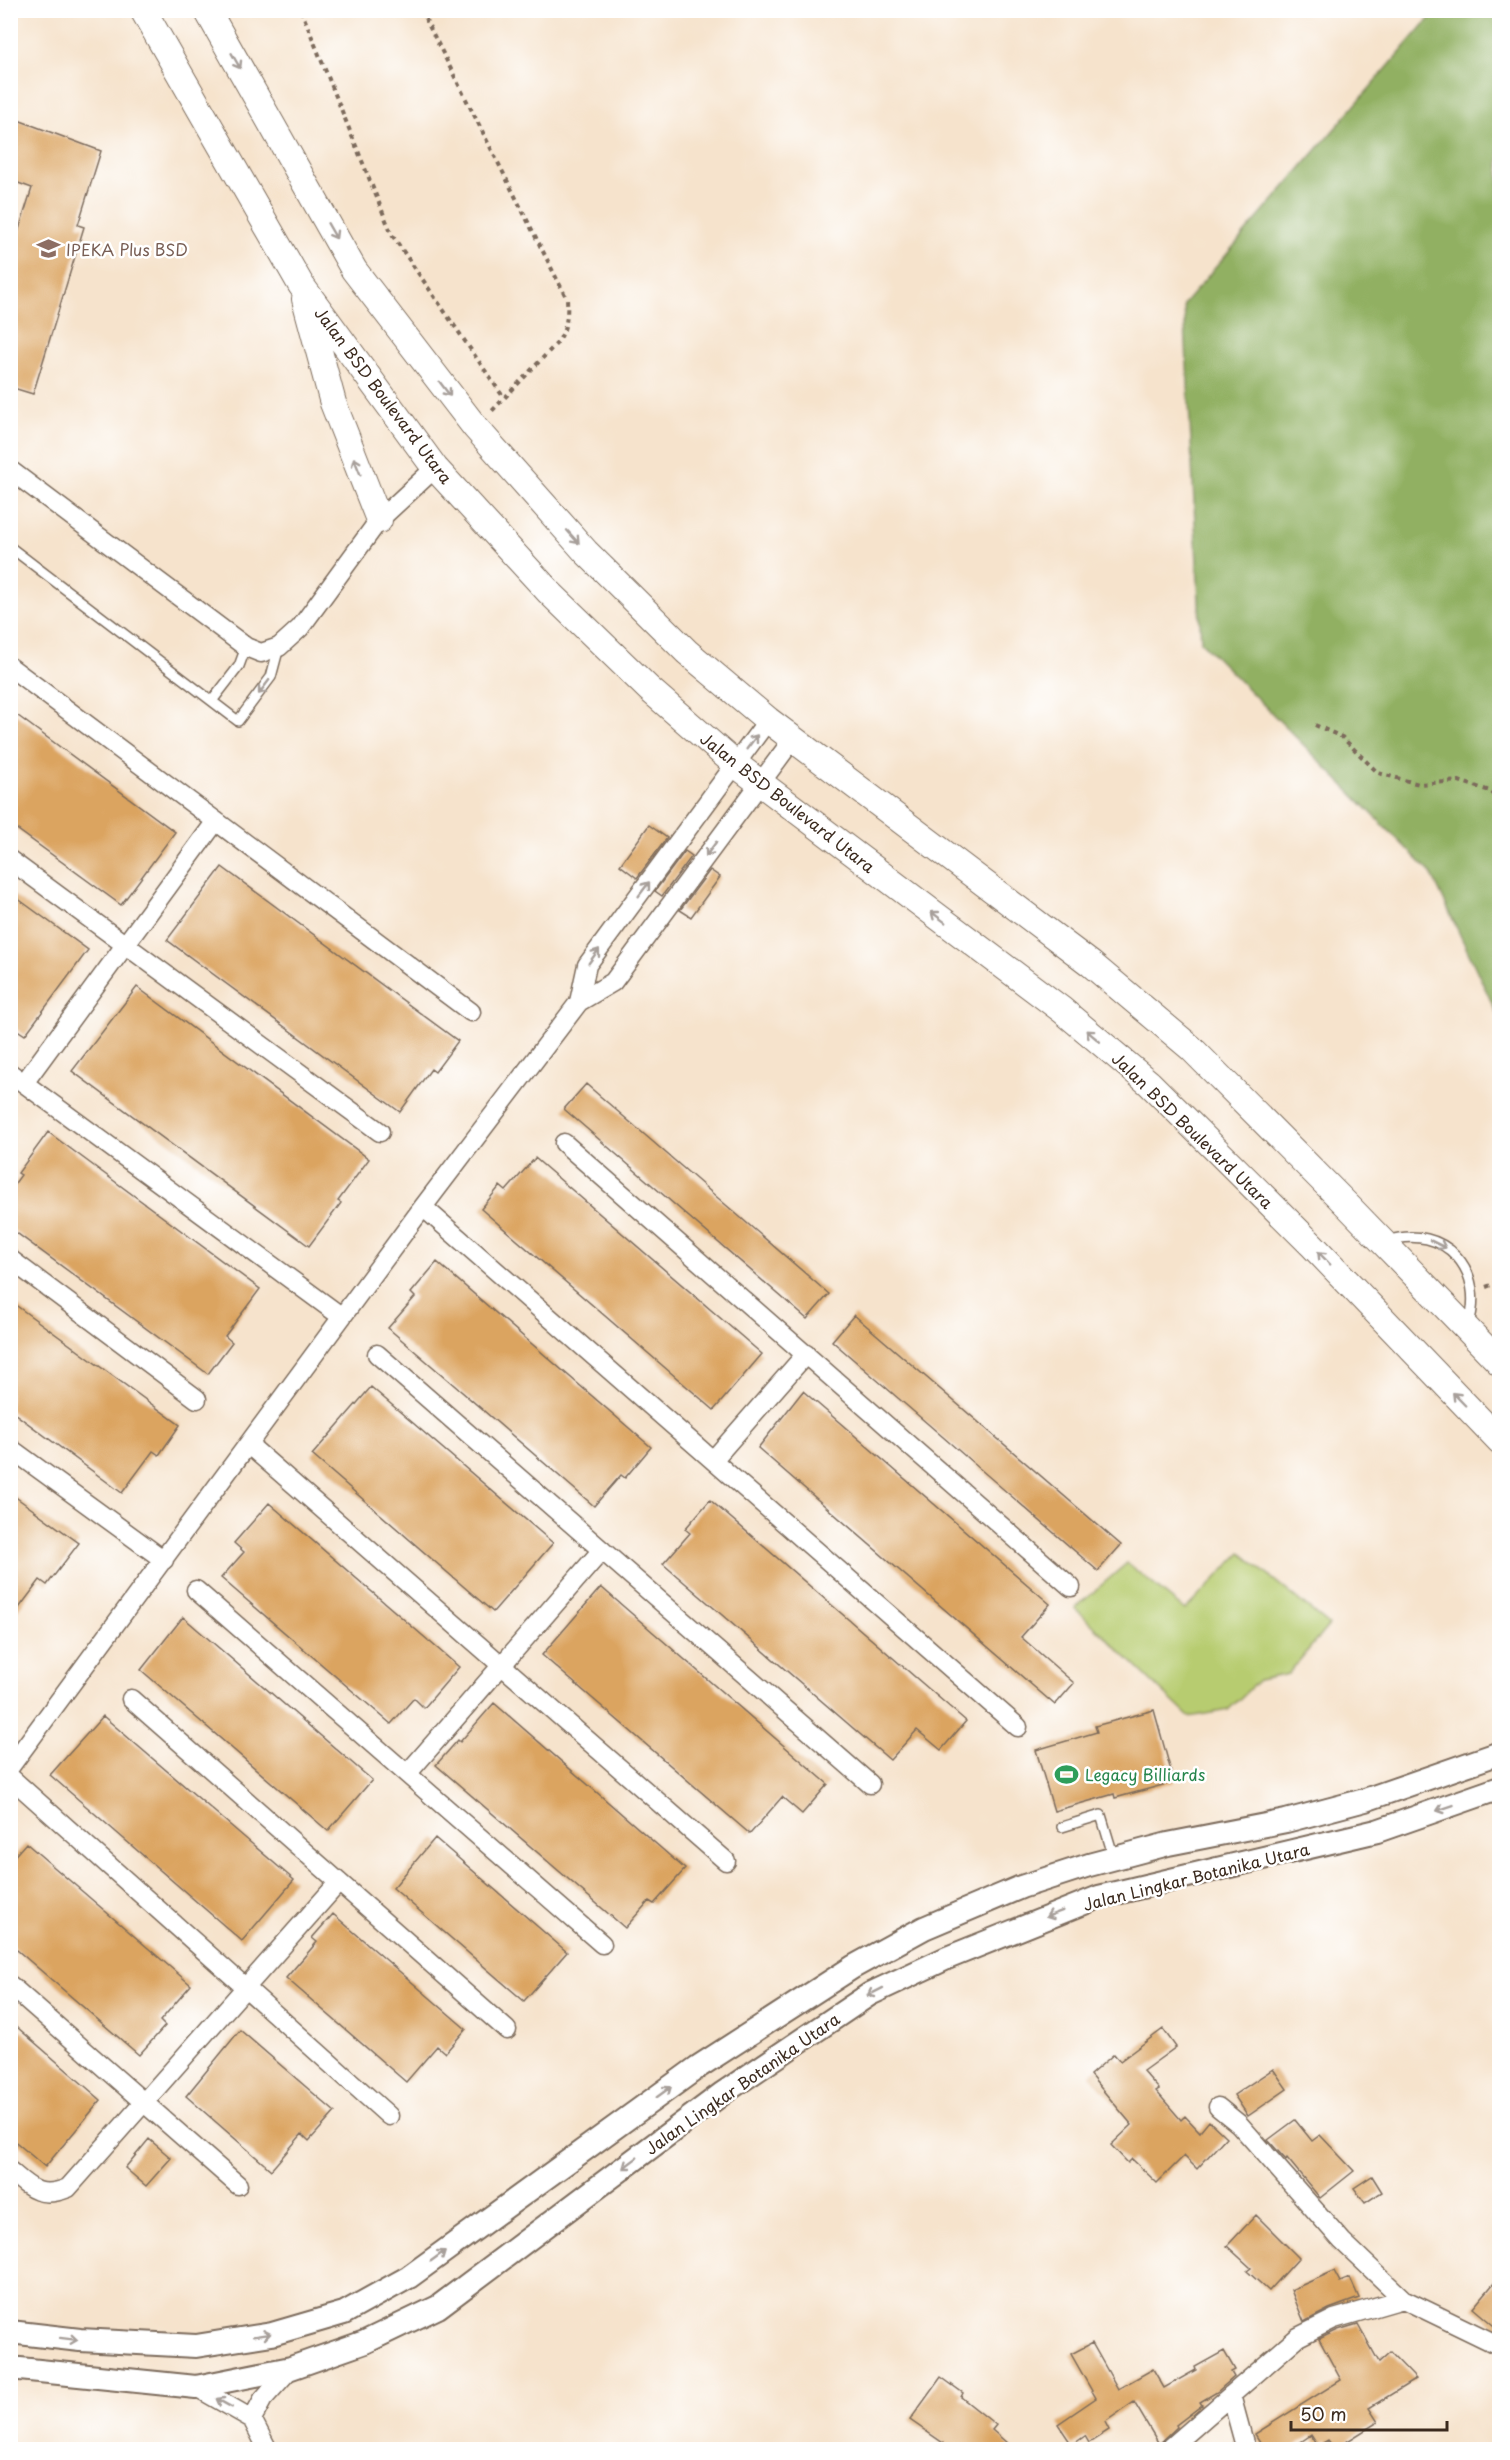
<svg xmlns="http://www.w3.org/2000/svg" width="1510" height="2460" font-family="'Playpen Sans',sans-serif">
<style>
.green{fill:#b7cc70;stroke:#797b47;stroke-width:1.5}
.forest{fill:#91b062;stroke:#666d40;stroke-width:1.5}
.building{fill:#dba460}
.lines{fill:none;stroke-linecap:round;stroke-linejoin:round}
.service-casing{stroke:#7c6b5b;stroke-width:12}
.minor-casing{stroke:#7c6b5b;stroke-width:21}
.tertiary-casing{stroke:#7c6b5b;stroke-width:26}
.secondary-casing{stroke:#7c6b5b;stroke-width:28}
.path{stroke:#7c6b5b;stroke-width:4;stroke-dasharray:4.5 4.5;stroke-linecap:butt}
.service{stroke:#fff;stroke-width:9}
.minor{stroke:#fff;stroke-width:18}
.tertiary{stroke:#fff;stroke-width:22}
.secondary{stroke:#fff;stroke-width:26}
.oneway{stroke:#a79f9a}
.labels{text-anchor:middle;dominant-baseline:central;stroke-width:5;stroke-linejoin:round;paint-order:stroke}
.education-label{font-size:16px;fill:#785e54;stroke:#fff;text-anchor:start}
.street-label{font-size:16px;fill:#3b2a1e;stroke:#fff}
.leisure-label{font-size:16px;fill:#27864d;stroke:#fff;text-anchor:start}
</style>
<rect width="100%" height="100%" fill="#fff"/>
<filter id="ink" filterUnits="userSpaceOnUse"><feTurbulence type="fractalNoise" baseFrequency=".0167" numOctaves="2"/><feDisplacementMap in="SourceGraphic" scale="12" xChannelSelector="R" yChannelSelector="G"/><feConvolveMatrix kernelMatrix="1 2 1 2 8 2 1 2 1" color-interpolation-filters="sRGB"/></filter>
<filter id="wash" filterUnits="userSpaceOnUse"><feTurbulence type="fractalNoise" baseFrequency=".008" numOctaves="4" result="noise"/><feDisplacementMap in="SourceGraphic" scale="24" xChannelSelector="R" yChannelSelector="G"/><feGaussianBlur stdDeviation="1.35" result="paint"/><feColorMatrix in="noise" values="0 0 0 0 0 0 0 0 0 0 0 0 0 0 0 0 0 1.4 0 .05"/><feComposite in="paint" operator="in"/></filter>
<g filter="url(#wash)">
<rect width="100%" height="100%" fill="#f6e3cc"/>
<path class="green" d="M1241,1553L1329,1625L1288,1674L1259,1680L1228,1710L1189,1717L1075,1608L1127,1563L1185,1610Z"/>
<path class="forest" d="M1436,11H1499V1018L1431,873L1201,642L1184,304Z"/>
<g id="blocks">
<path class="building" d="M10,117L101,151L78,225L84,227L33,394L10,387V258L32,188L10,180Z
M10,710L175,832L121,905L10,824Z
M649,825L667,838L637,878L620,865Z
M685,851L692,856L662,896L655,891Z
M222,867L458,1041L435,1072L431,1069L400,1112L167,940Z
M710,870L720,877L691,917L680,910Z
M10,893L88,950L25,1035L10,1025Z
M137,987L369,1159L338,1201L341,1203L309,1246L72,1071Z
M586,1084L829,1294L807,1319L564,1109Z
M48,1132L260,1289L225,1336L232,1342L208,1374L10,1228V1190L21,1175L18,1173Z
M535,1158L762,1354L714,1410L481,1209L500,1186L506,1191Z
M437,1262L651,1447L625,1478L621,1475L594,1506L388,1328L415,1297L411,1293Z
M10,1301L180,1425L159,1455L153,1451L122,1493L10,1410Z
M854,1315L1121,1545L1098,1571L832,1341Z
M371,1387L553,1543L493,1612L312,1455Z
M803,1391L1050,1604L1021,1637L1074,1683L1055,1705L758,1448Z
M10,1493L79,1543L47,1585L40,1580L10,1620Z
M710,1500L966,1721L941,1750L917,1730L890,1760L663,1564L690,1533L685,1529Z
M269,1503L459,1667L424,1708L414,1698L391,1724L221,1578L244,1552L234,1543Z
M601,1587L828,1784L802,1814L782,1797L750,1834L542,1655Z
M183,1617L372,1780L328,1831L141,1670Z
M494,1703L685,1869L654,1904L649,1901L625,1928L436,1765L458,1740L460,1742Z
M1154,1710L1174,1782L1115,1798L1114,1794L1054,1811L1036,1750L1097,1732L1095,1726Z
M103,1716L294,1880L242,1941L50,1775Z
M435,1838L567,1952L524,2001L393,1888Z
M26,1843L191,1985L160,2021L165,2026L139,2055L10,1944V1861Z
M333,1914L466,2029L445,2053L437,2046L406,2082L286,1978L317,1942L312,1938Z
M10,2021L101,2100L45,2167L10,2137Z
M1163,2029L1176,2047L1143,2071L1159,2089L1156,2091L1181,2120L1185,2116L1200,2132L1209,2121L1226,2137L1197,2169L1184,2156L1157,2183L1132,2159L1128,2163L1111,2145L1132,2125L1090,2075L1114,2054L1120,2061Z
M240,2030L335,2112L309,2141L302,2134L271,2170L186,2096Z
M1273,2069L1287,2089L1248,2116L1234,2095Z
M1295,2120L1312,2141L1320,2135L1354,2171L1320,2198L1287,2158L1286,2160L1268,2140Z
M149,2139L171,2158L146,2186L125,2168Z
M1372,2176L1382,2192L1365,2203L1354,2188Z
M1256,2215L1299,2258L1269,2291L1247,2271L1251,2268L1227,2246Z
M1334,2271L1340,2282L1350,2278L1359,2298L1329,2309L1304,2322L1291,2290Z
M1500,2276V2331L1473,2308Z
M1358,2324L1379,2362L1390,2352L1416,2379L1369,2408L1378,2422L1335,2449L1328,2440L1318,2446L1311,2435L1289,2450H1265L1255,2434L1341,2380L1319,2339L1338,2330Z
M1092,2343L1118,2389L1153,2369L1164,2388L1196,2370L1195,2367L1224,2351L1235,2370L1231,2372L1234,2377L1217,2392L1200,2402L1202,2405L1176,2425L1177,2427L1159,2444L1134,2402L1105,2422L1109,2430L1089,2443L1085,2436L1072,2445L1058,2424L1096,2398L1071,2354Z
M941,2377L963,2393L961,2397L996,2425L992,2430L1015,2450H938L943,2443L910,2420Z"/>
</g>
</g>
<g filter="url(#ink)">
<use href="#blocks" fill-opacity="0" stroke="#7c6b5b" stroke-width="1.5"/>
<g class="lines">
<defs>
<path id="service" d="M10,547L238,721L271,677L279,647
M212,701L239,666L246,647
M1387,1241C1445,1223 1487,1271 1468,1326
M1062,1827L1101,1815L1114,1858"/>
<path id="minor" d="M10,470L246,647L261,653L279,647L300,628L379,520L435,468
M10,667L471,1012
M10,860L380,1132
M579,1002L587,965L768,720
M10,1073L342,1317
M24,1083L216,821
M564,1143L1071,1587
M423,1207L1018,1727
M10,1259L197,1399
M377,1354L870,1784
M249,1445L726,1861
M10,1448L164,1560
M713,1460L806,1354
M196,1590L602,1944
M131,1699L507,2030
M10,1767L423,1207L579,1002L613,982L793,739
M407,1774L602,1550
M10,1777L389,2116
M10,1985L238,2185
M1218,2107L1239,2124L1342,2241L1403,2299L1500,2346
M10,2171C31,2189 40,2199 68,2188L339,1882
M196,2387L252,2419L268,2450
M1231,2395L1246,2450
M252,2419L263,2399L291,2368
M1168,2450L1298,2337L1334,2319L1403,2299"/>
<path id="tertiary" d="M10,2332L80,2340L196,2346L272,2334L344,2313L409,2277L698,2067L853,1967L924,1928L1021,1887L1089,1865L1168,1844L1286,1821L1365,1800L1500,1753
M10,2368L196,2387L291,2368L365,2342L438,2307L723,2093L870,1994L947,1958L1099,1897L1377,1831L1500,1788"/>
<path id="secondary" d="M143,10L301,285L435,468L549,592L649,689L735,764L1062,1010L1149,1083L1312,1245L1500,1441
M207,10L354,270L475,427L586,552L687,652L768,720L1091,964L1191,1048L1348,1206L1500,1363
M305,299L333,403L379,520"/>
</defs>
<use href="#service" class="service-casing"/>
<use href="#minor" class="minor-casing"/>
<use href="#tertiary" class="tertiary-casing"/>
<use href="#secondary" class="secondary-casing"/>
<path class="path" d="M301,10L392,235L504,398
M421,10L567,299C568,315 567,327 558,342L490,413
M1315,725L1342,737L1378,773L1419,784L1459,781L1490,791L1500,800
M1486,1287L1500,1282"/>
<use href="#service" class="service"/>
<use href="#minor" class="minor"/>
<use href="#tertiary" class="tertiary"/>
<use href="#secondary" class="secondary"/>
</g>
<defs><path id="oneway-shaft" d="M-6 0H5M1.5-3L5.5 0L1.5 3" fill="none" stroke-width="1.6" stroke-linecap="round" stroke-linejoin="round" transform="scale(1.5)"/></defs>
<g class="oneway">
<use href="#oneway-shaft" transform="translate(236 61) rotate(60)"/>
<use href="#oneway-shaft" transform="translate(332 231) rotate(60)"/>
<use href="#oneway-shaft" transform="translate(445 389) rotate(53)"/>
<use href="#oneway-shaft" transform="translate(357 466) rotate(-112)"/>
<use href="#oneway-shaft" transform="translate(573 537) rotate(48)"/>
<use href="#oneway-shaft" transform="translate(264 687) rotate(127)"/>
<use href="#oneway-shaft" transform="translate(752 742) rotate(-53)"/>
<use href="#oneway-shaft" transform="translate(711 849) rotate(126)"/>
<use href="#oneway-shaft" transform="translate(644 889) rotate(-53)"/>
<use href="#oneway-shaft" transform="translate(938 917) rotate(-143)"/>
<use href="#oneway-shaft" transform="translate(594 956) rotate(-54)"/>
<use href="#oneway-shaft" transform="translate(1093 1036) rotate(-140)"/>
<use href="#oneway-shaft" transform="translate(1438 1244) rotate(26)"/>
<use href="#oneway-shaft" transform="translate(1324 1258) rotate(-134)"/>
<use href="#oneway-shaft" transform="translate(1459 1399) rotate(-134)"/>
<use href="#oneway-shaft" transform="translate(1445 1808) rotate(161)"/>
<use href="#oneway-shaft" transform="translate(1054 1914) rotate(159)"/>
<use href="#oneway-shaft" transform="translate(875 1992) rotate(153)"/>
<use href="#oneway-shaft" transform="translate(664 2092) rotate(-36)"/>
<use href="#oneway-shaft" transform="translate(630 2163) rotate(143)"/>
<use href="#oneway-shaft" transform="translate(438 2256) rotate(-36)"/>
<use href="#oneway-shaft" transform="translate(262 2335) rotate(-9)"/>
<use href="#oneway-shaft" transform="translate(69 2339) rotate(7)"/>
<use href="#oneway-shaft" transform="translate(224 2403) rotate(-151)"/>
</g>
</g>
<defs>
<symbol id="school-bare" viewBox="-9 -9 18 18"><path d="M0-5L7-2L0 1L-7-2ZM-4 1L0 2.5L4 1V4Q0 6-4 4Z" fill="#8d6e63" stroke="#fff" stroke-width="2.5" paint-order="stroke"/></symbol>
<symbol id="stadium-bare" viewBox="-9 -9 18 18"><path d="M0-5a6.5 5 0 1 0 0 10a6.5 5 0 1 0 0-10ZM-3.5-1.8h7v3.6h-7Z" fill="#2e9e5b" stroke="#fff" stroke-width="2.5" paint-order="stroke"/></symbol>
</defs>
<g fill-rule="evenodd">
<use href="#school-bare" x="32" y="232" width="33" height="33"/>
<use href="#stadium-bare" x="1050" y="1758" width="33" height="33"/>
</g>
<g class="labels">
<g class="education-label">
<text x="66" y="249">IPEKA Plus BSD</text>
</g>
<g class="street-label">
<text transform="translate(384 395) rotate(53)">Jalan BSD Boulevard Utara</text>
<text transform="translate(788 802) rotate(38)">Jalan BSD Boulevard Utara</text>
<text transform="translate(1193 1130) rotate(44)">Jalan BSD Boulevard Utara</text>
<text transform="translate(1196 1876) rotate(-14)">Jalan Lingkar Botanika Utara</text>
<text transform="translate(742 2083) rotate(-35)">Jalan Lingkar Botanika Utara</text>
</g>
<g class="leisure-label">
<text x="1085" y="1774">Legacy Billiards</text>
</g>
</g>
<rect width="1510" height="2460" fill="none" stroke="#fff" stroke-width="36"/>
<path d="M1291 2421v9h156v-9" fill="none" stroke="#3b2a1e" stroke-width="3"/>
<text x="1300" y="2421" font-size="18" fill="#3b2a1e" stroke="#ffffff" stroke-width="4.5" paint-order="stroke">50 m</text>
</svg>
